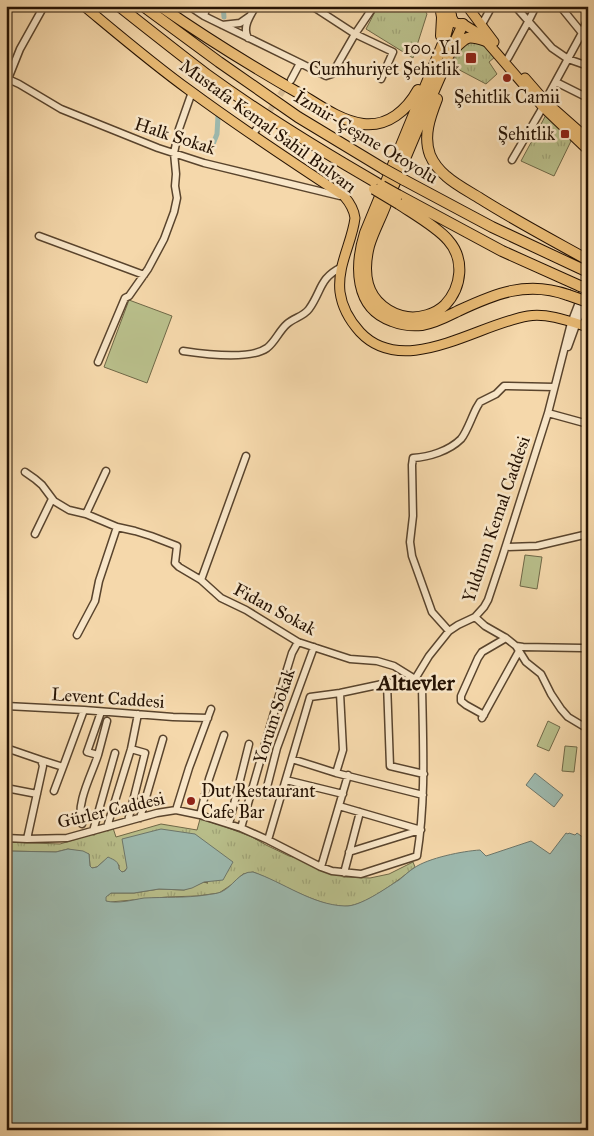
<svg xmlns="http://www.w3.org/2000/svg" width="594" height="1136" font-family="'IM FELL Great Primer',serif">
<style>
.grass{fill:url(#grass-tufts);stroke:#6f6847}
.pitch{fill:#b9bf8b;stroke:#6f6847}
.water{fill:#9db9ae;stroke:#6d766a}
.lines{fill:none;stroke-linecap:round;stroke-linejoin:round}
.canal{stroke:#9db9ae;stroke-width:5}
.minor-tunnel{stroke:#d6ba92;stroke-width:6;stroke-dasharray:6 3;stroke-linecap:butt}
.minor-casing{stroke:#59442d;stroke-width:9}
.major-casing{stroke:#251203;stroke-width:11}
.highway-casing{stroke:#251203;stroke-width:12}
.minor{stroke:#f8e6c8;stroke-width:6}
.major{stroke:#eabc76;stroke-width:9}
.highway{stroke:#eabc76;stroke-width:10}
.highway-bridge-casing{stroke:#251203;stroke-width:12;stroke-linecap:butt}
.highway-bridge{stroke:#eabc76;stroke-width:10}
.poi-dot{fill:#8f2418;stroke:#f8e6c8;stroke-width:2}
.labels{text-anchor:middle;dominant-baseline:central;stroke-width:5;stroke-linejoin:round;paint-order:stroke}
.poi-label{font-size:18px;fill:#251203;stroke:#f8e6c8;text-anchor:end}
.street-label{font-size:18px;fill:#251203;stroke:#f8e6c8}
.district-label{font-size:22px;font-weight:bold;fill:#251203;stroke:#f8e6c8}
</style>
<defs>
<pattern id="grass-tufts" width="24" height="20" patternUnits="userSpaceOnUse" patternTransform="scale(1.25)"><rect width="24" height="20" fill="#b9bf8b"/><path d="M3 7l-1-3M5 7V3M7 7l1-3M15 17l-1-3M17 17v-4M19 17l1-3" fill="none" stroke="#9fa376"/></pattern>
</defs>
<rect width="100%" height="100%" fill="#f5d8ab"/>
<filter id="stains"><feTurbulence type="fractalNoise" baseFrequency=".004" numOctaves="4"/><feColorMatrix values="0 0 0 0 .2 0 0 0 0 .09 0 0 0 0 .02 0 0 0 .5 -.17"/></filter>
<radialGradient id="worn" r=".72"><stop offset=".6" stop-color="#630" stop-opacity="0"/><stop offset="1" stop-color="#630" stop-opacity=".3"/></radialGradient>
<path class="grass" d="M378,6H422L427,14L413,58L366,29Z
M470,39L484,42L495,57L489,62L497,74L486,84L452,66L458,49Z
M547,113L572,139L554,176L521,161Z
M200,819L223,826L252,837L266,845L289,856L297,858L325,872L347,877L370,878L389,874L413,862L415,867C399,880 369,903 349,906C323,910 278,881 253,872L243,874L231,885L219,893L197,896L167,897L110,902L105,901V897L111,893H134L159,889L184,890L204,882L208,883L127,868L125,871L122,872L119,869V865L104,861L97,867L92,868L90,866L89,854L68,849L56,852L6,851V842L60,844L113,828L116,837L161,824L197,830Z"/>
<path class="pitch" d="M129,300L172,316L147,383L104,367Z
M525,555L542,557L537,589L520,586Z
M548,721L560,727L549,751L537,746Z
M565,746L577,747L574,772L562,771Z"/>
<path class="water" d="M535,773L563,795L554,807L526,785Z
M161,829L195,834L233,862L223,880L204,882L192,888L184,890L159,889L134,893H111L106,897V901C118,904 132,900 144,898C165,897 186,898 206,895C211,894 216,894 221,892C233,887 239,871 253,872C283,882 312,905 345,906C360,907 386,888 399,880C404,876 409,871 414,868C428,858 463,851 480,850L486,856L531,841L550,854L566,833L568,834L569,833L575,835L577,833L588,841V1130H6V851L56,852L68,849L83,851L89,854L90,866L92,868L97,867L108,857C114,860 119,861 119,869L122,872L125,871L127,868L122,839Z"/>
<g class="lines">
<path class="canal" d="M223,6L224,17
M211,149L217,134L218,116"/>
<path class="minor-tunnel" d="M265,118L288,83"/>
<defs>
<path id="minor" d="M189,6L204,16L300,63L291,80
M312,6L355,34L393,52L381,79
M515,6L552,48L568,59L588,66
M560,6L582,33
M204,16L207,6
M222,25L240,23L250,16
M481,26L492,6
M248,38C242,27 250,16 256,6
M508,58L528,22L536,6
M300,63L326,76L332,74L355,34L374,6
M6,78L19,84L61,109L158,148L204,163L340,196
M8,79L20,49L44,6
M556,82L588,98
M545,101L582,33L588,18
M252,135L261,123
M512,160L543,107
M39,236L144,275
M568,347L588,292
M183,351C203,354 250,360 267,348C275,342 279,331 287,324C294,318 304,316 309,309C322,291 319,278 342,267
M98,362L125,298L129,296L148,269L164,239L174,212L177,198L175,186L176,174L174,153L179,129L192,92
M548,413L588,424
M86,514L106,471
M35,534L52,499
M506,547L537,546L588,534
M201,580L246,456
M475,617L485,626L506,638L516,646L526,662L541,674L551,694L561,709L568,717L588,729
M449,631L432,612L412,556L410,542L413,516L412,465L413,458C429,457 449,451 461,439C467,432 472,416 477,407L480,402L496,394L504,386L554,387
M77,635L95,601L99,581L117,527
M516,646L523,647L582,648L588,650
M415,679L429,656L449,631L458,625L475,617L484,607L488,600L502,558L548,413L571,323L588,279
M387,683L390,766L424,774
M6,706L84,710L173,717L208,718
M484,715L466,705L461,701V696L478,658L482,652L506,638
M482,718L519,651
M6,748L41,760L43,766L27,839
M98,755L87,752L101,712
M292,759L336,773L423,795
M41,760L63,767L84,710
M336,773L343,750L340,693
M286,780L343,794
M6,788L37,794
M54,791L63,767
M265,795L277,748L314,647
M339,806L421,830
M176,810L189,768L211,709
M200,815L209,779L224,735
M140,818L163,739
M128,821L145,753L131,749
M82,824C75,804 92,774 98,755C101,744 104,732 107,721
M229,824L249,744
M107,827L131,749L138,714
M241,828L280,692L292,653L298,642
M93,831L115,753
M6,838L27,839L67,838L157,813L176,810L200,815L241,828L268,840L321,867L332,871L361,874L417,856C426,800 423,743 422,686L415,679L394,666L377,661L350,659L298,642L246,610L221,598L201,580L179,567L175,563L177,546L151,536L135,531L117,527L86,514L69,510L54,501L42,485L35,479L25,472
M268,840L310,697L340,693L387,683L415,679
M349,852L420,830
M321,867L348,775
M344,873L360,812"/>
<path id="major" d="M84,6C119,35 153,64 189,90C239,127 292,162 344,196C350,203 354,209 355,218C352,243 337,265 340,292C342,307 350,321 360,332C404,379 478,324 528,316C548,313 569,321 588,327
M445,6L455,23L463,24L476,32L486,41L543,107L588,150
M467,6L494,42
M525,78L545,101L588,139"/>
<path id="highway" d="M119,6C148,29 177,52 206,74C261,114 318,149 377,183
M143,6L219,62L298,117L384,169
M160,6C206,38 253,67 302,95C320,106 341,121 363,124C388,127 407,110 418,90
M440,6L442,17L441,36
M451,15L444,41L365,233C355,265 354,308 392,321C402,325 412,326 422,325C435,323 446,317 458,311C494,294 527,280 568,295
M453,50C467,36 467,35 486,41
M446,66L448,57L463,24
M437,99C430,117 423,136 430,155C433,162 440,171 446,176C456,185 470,192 481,199C516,221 552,240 588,260
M404,180L492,227L588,272
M398,195L502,251L580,286
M399,204C414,214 437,227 448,240C465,259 462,287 445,305C436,314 419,319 407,317C389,314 373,302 368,284C365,273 366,258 369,246C373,232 381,218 386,204C406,156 426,108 447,61"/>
</defs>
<use href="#minor" class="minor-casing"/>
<use href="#major" class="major-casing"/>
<use href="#highway" class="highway-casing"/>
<use href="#minor" class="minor"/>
<use href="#major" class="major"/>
<use href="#highway" class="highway"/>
<defs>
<path id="highway-bridge" d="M384,169L404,180
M382,186L398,195
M374,189L399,204
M580,286L588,289
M568,295L588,302"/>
</defs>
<use href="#highway-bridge" class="highway-bridge-casing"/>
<use href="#highway-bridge" class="highway-bridge"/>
</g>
<g class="poi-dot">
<rect x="465" y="52" width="12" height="12" rx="2.5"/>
<circle cx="507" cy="78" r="5"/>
<rect x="560" y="129" width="10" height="10" rx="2.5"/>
<circle cx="191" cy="801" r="5"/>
</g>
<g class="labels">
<g class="poi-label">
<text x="460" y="48">100. Yıl<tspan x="460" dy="21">Cumhuriyet Şehitlik</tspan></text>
<text x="507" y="97" text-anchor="middle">Şehitlik Camii</text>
<text x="555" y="134">Şehitlik</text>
<text x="201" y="791" text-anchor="start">Dut Restaurant<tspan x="201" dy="21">Cafe Bar</tspan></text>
</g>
<g class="street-label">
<text transform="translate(268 126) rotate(36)">Mustafa Kemal Sahil Bulvarı</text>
<text transform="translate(175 136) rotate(18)">Halk Sokak</text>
<text transform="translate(366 137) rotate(31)">İzmir-Çeşme Otoyolu</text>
<text transform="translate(496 519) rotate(-71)">Yıldırım Kemal Caddesi</text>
<text transform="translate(275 609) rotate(28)">Fidan Sokak</text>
<text transform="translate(108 698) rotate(4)">Levent Caddesi</text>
<text transform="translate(274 716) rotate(-72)">Yorum Sokak</text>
<text transform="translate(111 810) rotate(-13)">Gürler Caddesi</text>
</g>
<g class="district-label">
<text x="416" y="682">Altıevler</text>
</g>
</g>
<rect width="594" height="1136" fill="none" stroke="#f5d8ab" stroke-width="25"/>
<rect x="8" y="8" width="579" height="1121" fill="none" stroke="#251203" stroke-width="2.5"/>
<rect x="12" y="12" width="569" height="1111" fill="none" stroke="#251203"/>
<rect width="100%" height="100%" filter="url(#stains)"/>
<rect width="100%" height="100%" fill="url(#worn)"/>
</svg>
